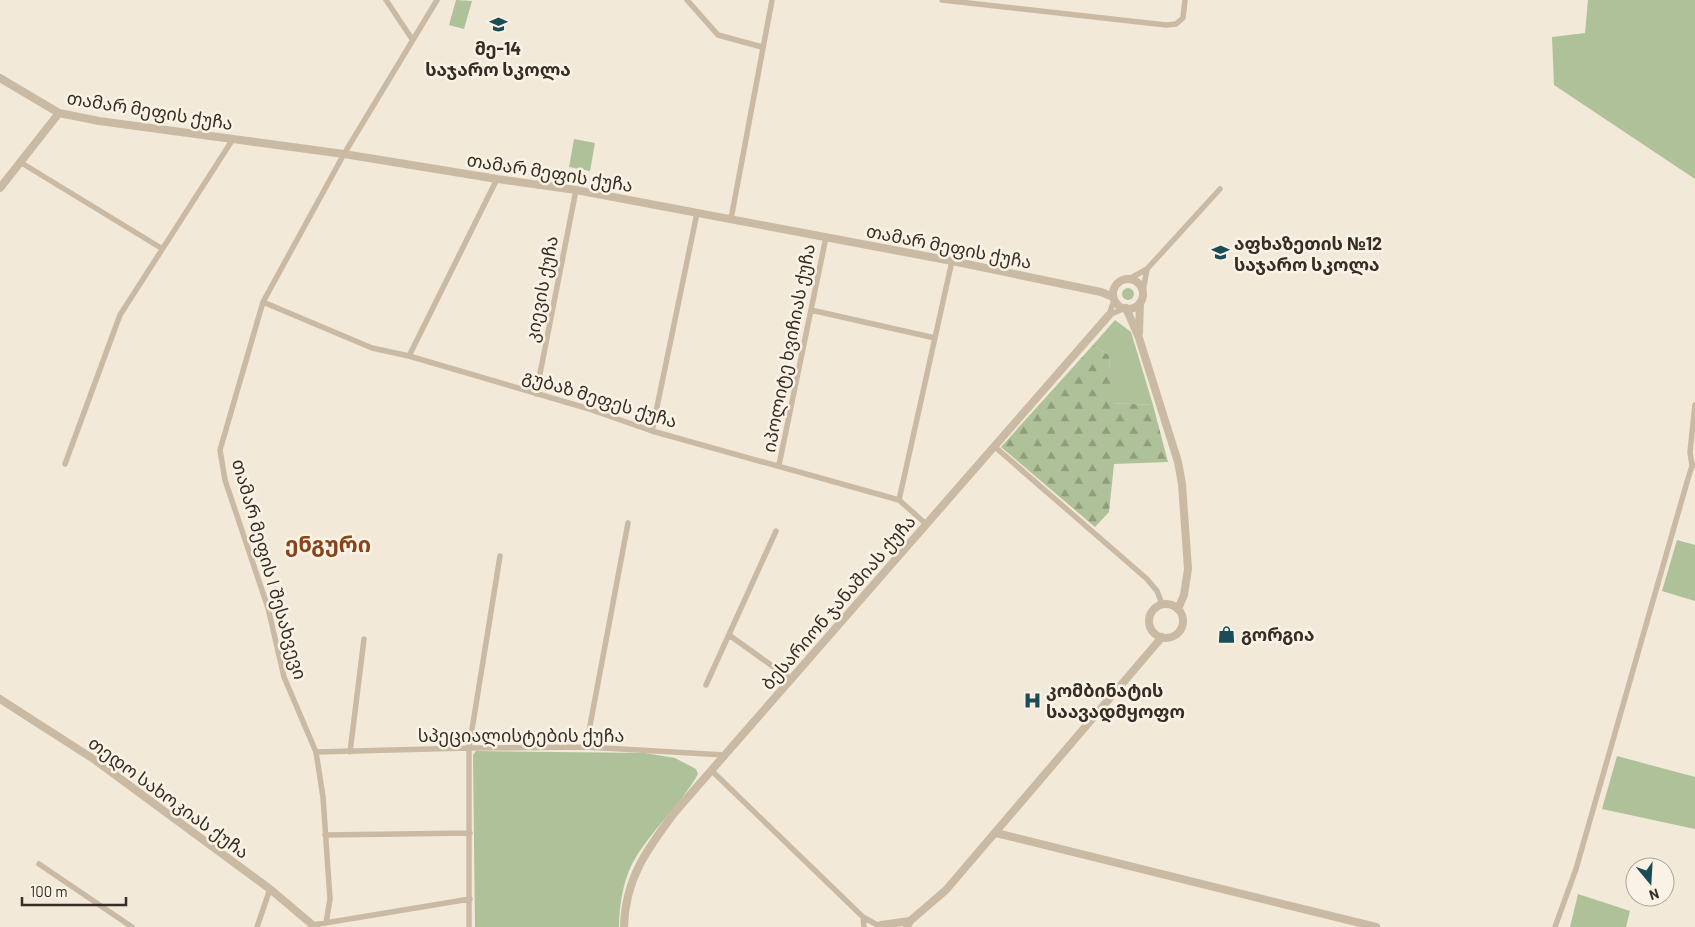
<svg xmlns="http://www.w3.org/2000/svg" width="1695" height="927" font-family="Barlow,'Noto Sans Georgian',sans-serif">
<style>
.grass{fill:#afc198}
.forest{fill:url(#forest-firs)}
.lines{fill:none;stroke-linecap:round;stroke-linejoin:round}
.minor{stroke:#cabaa4;stroke-width:5.5}
.tertiary{stroke:#cabaa4;stroke-width:8}
.labels{text-anchor:middle;dominant-baseline:central;stroke-width:5;stroke-linejoin:round;paint-order:stroke}
.poi-label{font-size:18px;font-weight:bold;fill:#362d26;stroke:#faf3e5;text-anchor:start}
.street-label{font-size:18px;fill:#362d26;stroke:#faf3e5}
.district-label{font-size:22px;font-weight:bold;fill:#87431c;stroke:#faf3e5}
</style>
<defs>
<pattern id="forest-firs" width="22" height="20" patternUnits="userSpaceOnUse" patternTransform="scale(1.25)"><rect width="22" height="20" fill="#afc198"/><path d="M5 1l3.5 6h-7zM16 11l3.5 6h-7z" fill="#8f9d7c"/></pattern>
</defs>
<rect width="100%" height="100%" fill="#f2e9d9"/>
<path class="grass" d="M456,0L472,1L464,29L449,25Z
M1588,0H1695V179L1554,85L1552,37L1585,33Z
M574,139L595,143L590,171L569,167Z
M1122 294a6 6 0 1 1 12 0a6 6 0 1 1-12 0Z
M1115,320L1131,332L1153,405L1111,403L1109,355L1093,345Z
M1677,540L1695,545V601L1662,591Z
M476,751L645,753L675,758L696,769L698,774C680,806 650,831 632,864C623,882 619,907 619,927H475L473,755Z
M1617,756L1695,777V829L1602,809Z
M1578,894L1630,911L1626,927H1570Z"/>
<path class="forest" d="M1093,345L1109,355L1112,403L1153,405L1168,462L1114,464L1109,512L1095,527L1001,447Z"/>
<g class="lines">
<path class="minor" d="M386,0L412,39
M687,0L718,35L762,47
M942,0L1166,25L1176,24L1183,18L1185,0
M20,162L161,248
M731,219L772,0
M1129,279L1147,269L1220,189
M1143,291L1147,269
M263,302L372,348L409,356L586,408L652,431L899,500L926,524
M811,310L935,338
M1109,315L1125,308
M1109,315L1114,300
M409,356L497,179
M536,394L576,190
M652,431L697,213
M995,447L1147,579L1157,591L1162,604
M65,464L120,315L233,139
M779,465L826,237
M1692,466L1690,452L1695,405
M899,500L952,261
M729,635L792,680
M706,685L776,531
M586,747L628,523
M316,752L469,748L586,747L725,755
M350,752L364,639
M711,770L863,917L879,926
M325,835L470,833
M39,864L132,927
M863,917L864,927
M326,923L330,899L323,797L316,752L284,677L268,608L225,480L220,450L263,302L344,154L437,0
M313,925L470,899
M257,927L270,889
M469,927V748L500,556
M1555,927L1576,869L1687,482L1692,466L1695,465"/>
<path class="tertiary" d="M0,78L59,113L99,121L344,154L497,179L576,190L952,261L1101,292L1113,297
M0,188L59,113
M1113 294a15 15 0 1 1 30 0a15 15 0 1 1-30 0Z
M1126,308L1139,338L1178,462L1182,484L1188,569L1184,595L1178,609
M1139,333L1140,303
M1149 621a17 17 0 1 1 34 0a17 17 0 1 1-34 0Z
M0,699L95,760L270,889L315,927
M996,833L1376,927
M881,925L910,921
M624,927C625,879 647,849 675,812L1109,315
M907,927L910,921L946,890L1162,637"/>
</g>
<defs>
<symbol id="school-bare" viewBox="-9 -9 18 18"><path d="M0-5L7-2L0 1L-7-2ZM-4 1L0 2.5L4 1V4Q0 6-4 4Z" fill="#1a4d58" stroke="#faf3e5" stroke-width="2.5" paint-order="stroke"/></symbol>
<symbol id="shop-bare" viewBox="-9 -9 18 18"><path d="M-5-2.5h2.3a2.7 3.5 0 0 1 5.4 0H5L5.5 6h-11ZM-1.5-2.5h3a1.5 2.3 0 0 0-3 0Z" fill="#1a4d58" stroke="#faf3e5" stroke-width="2.5" paint-order="stroke"/></symbol>
<symbol id="hospital-bare" viewBox="-9 -9 18 18"><path d="M-5-5h3v3.5h4V-5h3V5h-3V1.5h-4V5h-3Z" fill="#1a4d58" stroke="#faf3e5" stroke-width="2.5" paint-order="stroke"/></symbol>
</defs>
<g fill-rule="evenodd">
<use href="#school-bare" x="486" y="12" width="25" height="25"/>
<use href="#school-bare" x="1208" y="240" width="25" height="25"/>
<use href="#shop-bare" x="1214" y="622" width="25" height="25"/>
<use href="#hospital-bare" x="1020" y="688" width="25" height="25"/>
</g>
<g class="labels">
<g class="poi-label">
<text x="498" y="48" text-anchor="middle">მე-14<tspan x="498" dy="21">საჯარო სკოლა</tspan></text>
<text x="1234" y="243">აფხაზეთის №12<tspan x="1234" dy="21">საჯარო სკოლა</tspan></text>
<text x="1241" y="634">გორგია</text>
<text x="1046" y="690">კომბინატის<tspan x="1046" dy="21">საავადმყოფო</tspan></text>
</g>
<g class="street-label">
<text transform="translate(150 110) rotate(9)">თამარ მეფის ქუჩა</text>
<text transform="translate(550 172) rotate(9)">თამარ მეფის ქუჩა</text>
<text transform="translate(949 246) rotate(11)">თამარ მეფის ქუჩა</text>
<text transform="translate(541 289) rotate(-79)">კიევის ქუჩა</text>
<text transform="translate(788 348) rotate(-79)">იპოლიტე ხვიჩიას ქუჩა</text>
<text transform="translate(600 398) rotate(17)">გუბაზ მეფეს ქუჩა</text>
<text transform="translate(270 569) rotate(74)">თამარ მეფის I შესახვევი</text>
<text transform="translate(838 602) rotate(-49)">ბესარიონ ჯანაშიას ქუჩა</text>
<text x="521" y="735">სპეციალისტების ქუჩა</text>
<text transform="translate(169 797) rotate(36)">თედო სახოკიას ქუჩა</text>
</g>
<g class="district-label">
<text x="328" y="543">ენგური</text>
</g>
</g>
<g transform="translate(1650 882) rotate(162)"><circle r="24" fill="#faf3e5" stroke="#aca499"/>
<path d="M0-4L9 19L0 12L-9 19Z" fill="#1a4d58"/>
<text y="-8" font-size="14" font-weight="bold" text-anchor="middle" fill="#362d26">N</text>
</g>
<path d="M22 897v8h104v-8" fill="none" stroke="#362d26" stroke-width="2.5"/>
<text x="30" y="897" font-size="15" fill="#362d26" stroke="#faf3e5" stroke-width="4" paint-order="stroke">100 m</text>
</svg>
